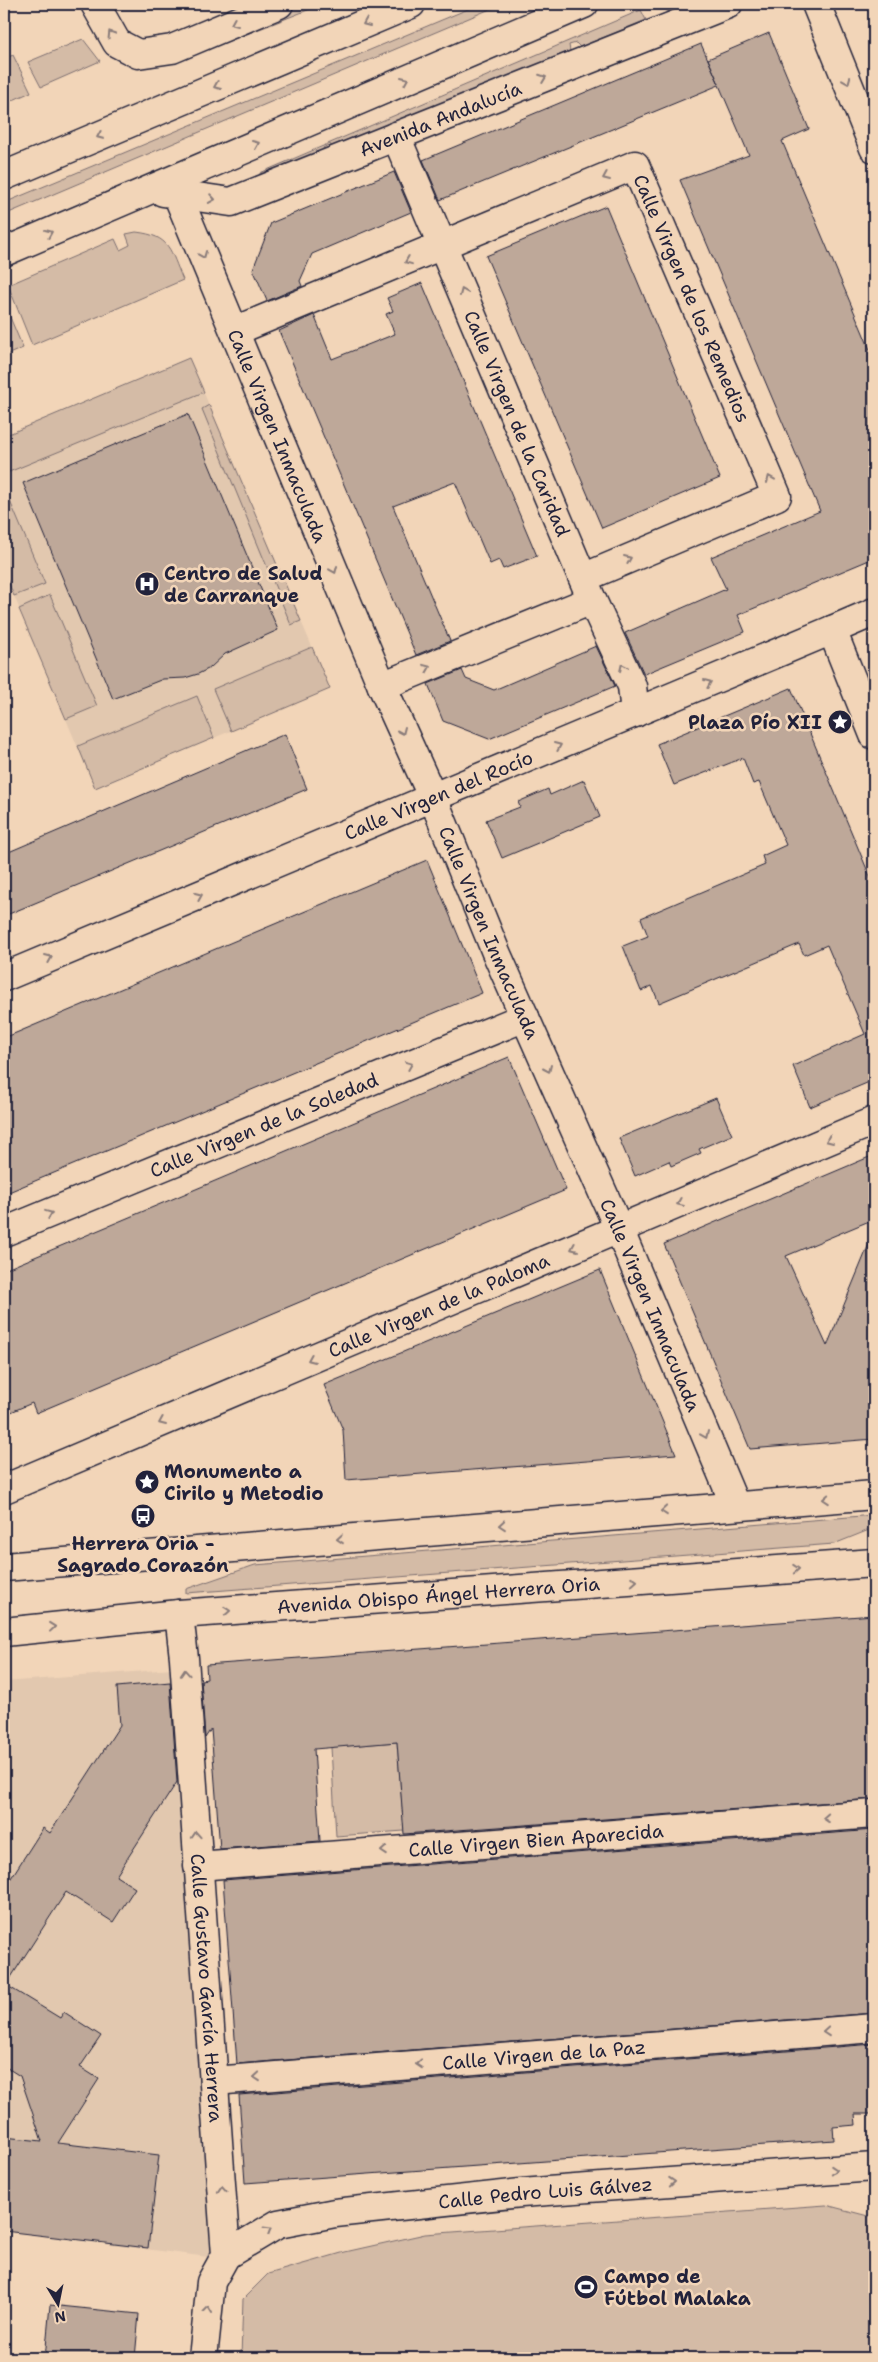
<svg xmlns="http://www.w3.org/2000/svg" width="878" height="2362" font-family="'Shantell Sans',sans-serif">
<style>
.built{fill:#e2c8af}
.green{fill:#d4bba6;stroke:#7b6e70}
.building{fill:#bea899;stroke:#22223b}
.lines{fill:none;stroke-linecap:round;stroke-linejoin:round}
.minor-casing{stroke:#22223b;stroke-width:31}
.tertiary-casing{stroke:#22223b;stroke-width:31}
.secondary-casing{stroke:#22223b;stroke-width:31}
.primary-casing{stroke:#22223b;stroke-width:31}
.minor{stroke:#f2d5b8;stroke-width:28}
.tertiary{stroke:#f2d5b8;stroke-width:28}
.secondary{stroke:#f2d5b8;stroke-width:28}
.primary{stroke:#f2d5b8;stroke-width:28}
.oneway{stroke:#8a7c7a}
.labels{text-anchor:middle;dominant-baseline:central;stroke-width:5;stroke-linejoin:round;paint-order:stroke}
.street-label{font-size:19px;fill:#22223b;stroke:#f2d5b8}
.poi-label{font-size:19px;font-weight:bold;fill:#22223b;stroke:#f2d5b8;text-anchor:start}
</style>
<rect width="100%" height="100%" fill="#f2d5b8"/>
<filter id="ink" filterUnits="userSpaceOnUse"><feTurbulence type="fractalNoise" baseFrequency=".02" numOctaves="2"/><feDisplacementMap in="SourceGraphic" scale="10" xChannelSelector="R" yChannelSelector="G"/><feConvolveMatrix kernelMatrix="1 2 1 2 8 2 1 2 1" color-interpolation-filters="sRGB"/></filter>
<g filter="url(#ink)">
<path class="built" d="M189,358L330,689L95,788L4,572V436Z
M172,1669L216,2258L4,2231V1682Z"/>
<path class="green" d="M298,4H323L178,61L174,56Z
M480,4H502L4,215V203Z
M641,10L646,20L580,47L576,43L569,45L570,51L334,151L330,144L323,148L326,154L260,179V173Z
M83,39L100,61L41,87L28,62Z
M13,55L31,92L4,104V59Z
M136,232C171,236 170,250 183,280L32,345L8,285L115,239L120,250L130,245L126,234Z
M4,303L23,348L4,356Z
M189,358L204,392L4,474V436Z
M209,405L301,621L291,625L202,409Z
M4,487L45,584L14,596L4,572Z
M50,595L97,706L66,719L19,609Z
M312,647L330,689L231,731L213,689Z
M197,696L214,738L95,788L78,746Z
M874,1515V1528L834,1544L186,1593V1589L255,1565Z
M397,1742L404,1831L336,1836L331,1747Z
M826,2205L868,2216H874V2358H241L243,2299L268,2274L345,2252L425,2234Z"/>
<path class="building" d="M769,33L809,129L782,141L874,359V558L738,615L745,632L644,674L625,633L726,589L711,557L820,511L680,180L749,155L719,85L440,200L423,160L701,44L719,84L708,59Z
M394,172L411,212L312,254L300,281L302,286L267,301L253,269L271,223Z
M606,206L720,478L602,528L486,256Z
M422,283L537,556L503,569L499,560L490,564L455,482L393,506L450,641L416,655L279,331L314,315L332,359L395,334L386,314L393,311L387,298Z
M188,414L278,630L225,654L210,668L198,674L185,678L163,679L113,699L23,483Z
M596,646L615,686L489,739L443,721L428,684L462,670L466,679L494,690Z
M791,688L874,886V1080L810,1107L793,1066L865,1034L827,945L804,955L799,944L659,1003L652,986L641,991L623,946L648,936L641,918L765,865L762,856L786,845L759,782L753,784L743,758L674,785L657,744Z
M285,734L307,789L4,916V854Z
M584,780L600,817L502,858L486,820L520,807L518,802L548,789L550,795Z
M427,860L482,993L4,1194V1038Z
M509,1057L566,1190L36,1413L32,1403L4,1415V1270Z
M716,1098L732,1135L699,1149L701,1153L671,1166L669,1161L635,1176L619,1138Z
M874,1155V1219L786,1256L827,1346L874,1232V1439L750,1449L664,1244Z
M600,1270L676,1454L346,1480L343,1430L324,1385Z
M874,1615V1799L404,1834L397,1742L314,1749L320,1841L220,1849L211,1729L205,1738L201,1680L207,1679L206,1665Z
M170,1682L177,1782L116,1876L135,1888L113,1922L66,1892L6,1985L60,2018L64,2012L101,2036L80,2067L99,2079L58,2143L159,2155L148,2248L4,2231V2137L42,2141L20,2076L4,2066V1889L43,1828L50,1833L120,1725L117,1687Z
M874,1830V2013L237,2064L223,1880Z
M874,2044V2114H855L856,2125L833,2127L834,2140L245,2183L239,2095Z
M50,2305L139,2314L135,2358H45Z"/>
<g class="lines">
<defs>
<g id="minor">
<path d="M95,4L117,43L138,54L172,49L279,4"/>
<path id="s1" d="M396,136L592,600L632,686L635,713"/>
<path id="s2" d="M163,192L231,202L728,4"/>
<path id="s3" d="M177,194L382,686L433,798L495,950L619,1229L735,1505"/>
<path id="s4" d="M235,331L635,165L777,496L583,578"/>
<path d="M382,686L592,600"/>
<path id="s5" d="M4,977L832,630"/>
<path id="s6" d="M4,1232L525,1017"/>
<path id="s7" d="M4,1489L874,1121"/>
<path id="s8" d="M179,1614L184,1658L226,2255L211,2282L203,2358"/>
<path id="s9" d="M198,1866L874,1814"/>
<path id="s10" d="M214,2081L874,2028"/>
<path id="s11" d="M226,2255L278,2224L335,2213L521,2193L874,2167"/>
</g>
<path id="tertiary" d="M816,4L874,148
M874,612L832,630L874,735"/>
<g id="secondary">
<path d="M4,1567L874,1495"/>
<path id="s12" d="M4,1632L179,1614L874,1563"/>
</g>
<path id="primary" d="M4,176L411,4
M4,252L584,4"/>
</defs>
<use href="#minor" class="minor-casing"/>
<use href="#tertiary" class="tertiary-casing"/>
<use href="#secondary" class="secondary-casing"/>
<use href="#primary" class="primary-casing"/>
<use href="#minor" class="minor"/>
<use href="#tertiary" class="tertiary"/>
<use href="#secondary" class="secondary"/>
<use href="#primary" class="primary"/>
</g>
<defs><path id="oneway-chevron" d="M-2-3.5L2.5 0L-2 3.5" fill="none" stroke-width="1.6" stroke-linecap="round" stroke-linejoin="round" transform="scale(1.25)"/></defs>
<g class="oneway">
<use href="#oneway-chevron" transform="translate(234 23) rotate(157)"/>
<use href="#oneway-chevron" transform="translate(366 23) rotate(157)"/>
<use href="#oneway-chevron" transform="translate(111 34) rotate(-122)"/>
<use href="#oneway-chevron" transform="translate(543 78) rotate(-21)"/>
<use href="#oneway-chevron" transform="translate(405 80) rotate(-23)"/>
<use href="#oneway-chevron" transform="translate(847 81) rotate(68)"/>
<use href="#oneway-chevron" transform="translate(217 86) rotate(157)"/>
<use href="#oneway-chevron" transform="translate(100 136) rotate(157)"/>
<use href="#oneway-chevron" transform="translate(256 144) rotate(-23)"/>
<use href="#oneway-chevron" transform="translate(606 177) rotate(157)"/>
<use href="#oneway-chevron" transform="translate(212 199) rotate(9)"/>
<use href="#oneway-chevron" transform="translate(49 233) rotate(-23)"/>
<use href="#oneway-chevron" transform="translate(203 255) rotate(68)"/>
<use href="#oneway-chevron" transform="translate(408 261) rotate(158)"/>
<use href="#oneway-chevron" transform="translate(463 292) rotate(-113)"/>
<use href="#oneway-chevron" transform="translate(770 479) rotate(-113)"/>
<use href="#oneway-chevron" transform="translate(628 559) rotate(-23)"/>
<use href="#oneway-chevron" transform="translate(334 570) rotate(67)"/>
<use href="#oneway-chevron" transform="translate(623 667) rotate(-115)"/>
<use href="#oneway-chevron" transform="translate(427 668) rotate(-22)"/>
<use href="#oneway-chevron" transform="translate(708 683) rotate(-23)"/>
<use href="#oneway-chevron" transform="translate(402 731) rotate(66)"/>
<use href="#oneway-chevron" transform="translate(558 746) rotate(-23)"/>
<use href="#oneway-chevron" transform="translate(199 896) rotate(-23)"/>
<use href="#oneway-chevron" transform="translate(49 958) rotate(-23)"/>
<use href="#oneway-chevron" transform="translate(409 1065) rotate(-22)"/>
<use href="#oneway-chevron" transform="translate(548 1069) rotate(66)"/>
<use href="#oneway-chevron" transform="translate(829 1140) rotate(157)"/>
<use href="#oneway-chevron" transform="translate(680 1203) rotate(157)"/>
<use href="#oneway-chevron" transform="translate(49 1214) rotate(-22)"/>
<use href="#oneway-chevron" transform="translate(574 1248) rotate(157)"/>
<use href="#oneway-chevron" transform="translate(311 1359) rotate(157)"/>
<use href="#oneway-chevron" transform="translate(162 1422) rotate(157)"/>
<use href="#oneway-chevron" transform="translate(705 1435) rotate(67)"/>
<use href="#oneway-chevron" transform="translate(826 1499) rotate(176)"/>
<use href="#oneway-chevron" transform="translate(664 1511) rotate(175)"/>
<use href="#oneway-chevron" transform="translate(502 1525) rotate(175)"/>
<use href="#oneway-chevron" transform="translate(340 1539) rotate(175)"/>
<use href="#oneway-chevron" transform="translate(796 1569) rotate(-4)"/>
<use href="#oneway-chevron" transform="translate(634 1581) rotate(-4)"/>
<use href="#oneway-chevron" transform="translate(227 1611) rotate(-4)"/>
<use href="#oneway-chevron" transform="translate(52 1627) rotate(-6)"/>
<use href="#oneway-chevron" transform="translate(185 1673) rotate(-94)"/>
<use href="#oneway-chevron" transform="translate(826 1818) rotate(176)"/>
<use href="#oneway-chevron" transform="translate(196 1835) rotate(-94)"/>
<use href="#oneway-chevron" transform="translate(384 1851) rotate(176)"/>
<use href="#oneway-chevron" transform="translate(826 2032) rotate(175)"/>
<use href="#oneway-chevron" transform="translate(419 2064) rotate(175)"/>
<use href="#oneway-chevron" transform="translate(257 2077) rotate(175)"/>
<use href="#oneway-chevron" transform="translate(834 2170) rotate(-4)"/>
<use href="#oneway-chevron" transform="translate(672 2182) rotate(-4)"/>
<use href="#oneway-chevron" transform="translate(222 2189) rotate(-94)"/>
<use href="#oneway-chevron" transform="translate(268 2230) rotate(-31)"/>
<use href="#oneway-chevron" transform="translate(208 2310) rotate(-84)"/>
</g>
</g>
<defs>
<symbol id="hospital-disc" viewBox="-11 -11 22 22"><circle r="9.5" fill="#22223b" stroke="#f2d5b8"/><path d="M-5-5h3v3.5h4V-5h3V5h-3V1.5h-4V5h-3Z" fill="#fff"/></symbol>
<symbol id="sight-disc" viewBox="-11 -11 22 22"><circle r="9.5" fill="#22223b" stroke="#f2d5b8"/><path d="M0-6L1.8-2.2L6-1.7L2.9 1.2L3.7 5.4L0 3.3L-3.7 5.4L-2.9 1.2L-6-1.7L-1.8-2.2Z" fill="#fff"/></symbol>
<symbol id="bus-disc" viewBox="-11 -11 22 22"><circle r="9.5" fill="#22223b" stroke="#f2d5b8"/><path d="M-5-6H5V4H4V6H2V4H-2V6H-4V4H-5ZM-3.5-4V0h7V-4ZM-3.5 1.2v1.5H-2V1.2ZM2 1.2v1.5H3.5V1.2Z" fill="#fff"/></symbol>
<symbol id="stadium-disc" viewBox="-11 -11 22 22"><circle r="9.5" fill="#22223b" stroke="#f2d5b8"/><path d="M0-5a6.5 5 0 1 0 0 10a6.5 5 0 1 0 0-10ZM-3.5-1.8h7v3.6h-7Z" fill="#fff"/></symbol>
</defs>
<g fill-rule="evenodd">
<use href="#hospital-disc" x="133" y="570" width="28" height="28"/>
<use href="#sight-disc" x="826" y="708" width="28" height="28"/>
<use href="#sight-disc" x="133" y="1468" width="28" height="28"/>
<use href="#bus-disc" x="129" y="1502" width="28" height="28"/>
<use href="#stadium-disc" x="572" y="2273" width="28" height="28"/>
</g>
<g class="labels">
<g class="street-label">
<text stroke="none"><textPath href="#s2" startOffset="294">Avenida Andalucía</textPath></text>
<text stroke="none"><textPath href="#s4" startOffset="578">Calle Virgen de los Remedios</textPath></text>
<text stroke="none"><textPath href="#s1" startOffset="312">Calle Virgen de la Caridad</textPath></text>
<text stroke="none"><textPath href="#s3" startOffset="262">Calle Virgen Inmaculada</textPath></text>
<text stroke="none"><textPath href="#s5" startOffset="471">Calle Virgen del Rocío</textPath></text>
<text stroke="none"><textPath href="#s3" startOffset="802">Calle Virgen Inmaculada</textPath></text>
<text stroke="none"><textPath href="#s6" startOffset="281">Calle Virgen de la Soledad</textPath></text>
<text stroke="none"><textPath href="#s7" startOffset="472">Calle Virgen de la Paloma</textPath></text>
<text stroke="none"><textPath href="#s3" startOffset="1208">Calle Virgen Inmaculada</textPath></text>
<text stroke="none"><textPath href="#s12" startOffset="436">Avenida Obispo Ángel Herrera Oria</textPath></text>
<text stroke="none"><textPath href="#s9" startOffset="339">Calle Virgen Bien Aparecida</textPath></text>
<text stroke="none"><textPath href="#s8" startOffset="375">Calle Gustavo García Herrera</textPath></text>
<text stroke="none"><textPath href="#s10" startOffset="331">Calle Virgen de la Paz</textPath></text>
<text stroke="none"><textPath href="#s11" startOffset="330">Calle Pedro Luis Gálvez</textPath></text>
</g>
<g class="poi-label">
<text x="164" y="573">Centro de Salud<tspan x="164" dy="22">de Carranque</tspan></text>
<text x="822" y="722" text-anchor="end">Plaza Pío XII</text>
<text x="164" y="1471">Monumento a<tspan x="164" dy="22">Cirilo y Metodio</tspan></text>
<text x="143" y="1543" text-anchor="middle">Herrera Oria -<tspan x="143" dy="22">Sagrado Corazón</tspan></text>
<text x="604" y="2276">Campo de<tspan x="604" dy="22">Fútbol Malaka</tspan></text>
</g>
</g>
<rect width="878" height="2362" fill="none" stroke="#f2d5b8" stroke-width="20"/>
<rect x="10" y="10" width="858" height="2342" fill="none" stroke="#22223b" stroke-width="2" filter="url(#ink)"/>
<g transform="translate(58 2304) rotate(170)" stroke="#f2d5b8" stroke-width="4" paint-order="stroke">
<path d="M0-4L9 19L0 12L-9 19Z" fill="#22223b"/>
<text y="-8" font-size="14" font-weight="bold" text-anchor="middle" fill="#22223b">N</text>
</g>
</svg>
